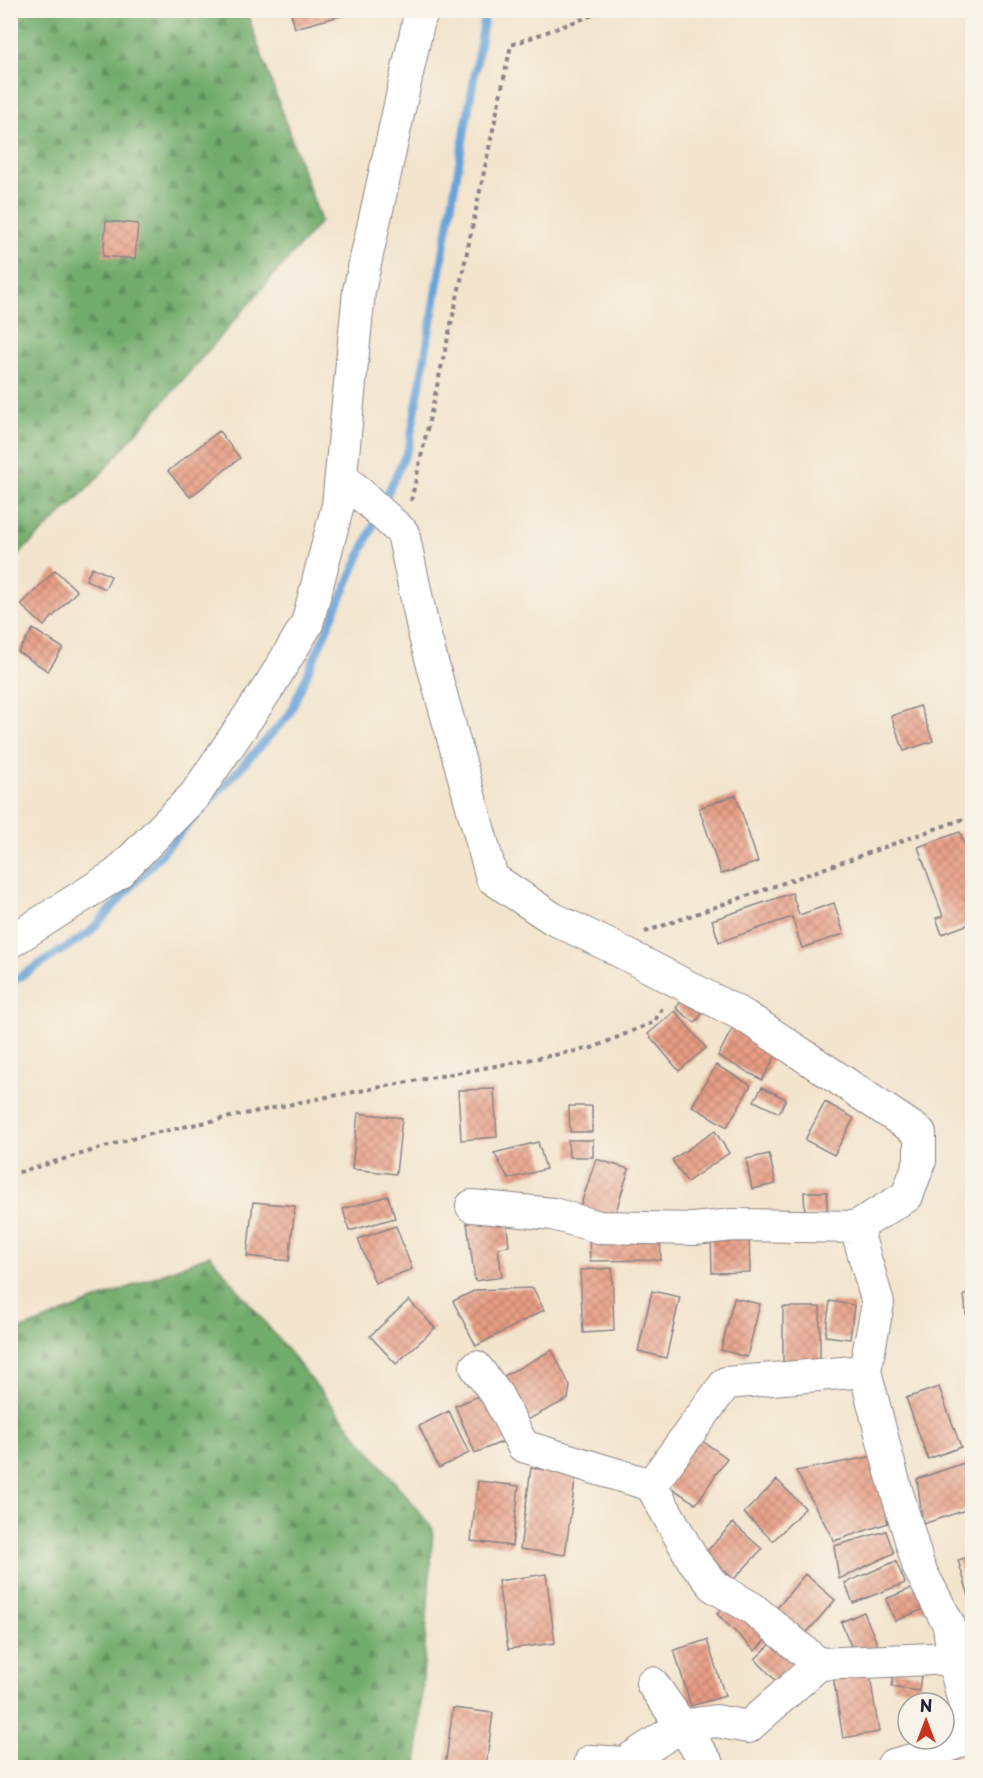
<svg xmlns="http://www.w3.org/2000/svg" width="983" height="1778" font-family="'Playpen Sans',sans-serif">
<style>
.forest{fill:url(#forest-firs);stroke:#4a6754;stroke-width:1.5}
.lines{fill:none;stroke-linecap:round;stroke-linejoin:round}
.stream{stroke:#67a3d8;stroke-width:8}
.building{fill:url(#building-cross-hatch)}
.minor-casing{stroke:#8a8384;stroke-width:34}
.path{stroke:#8a8384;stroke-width:4;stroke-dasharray:4.5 4.5;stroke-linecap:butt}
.minor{stroke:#fff;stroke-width:32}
</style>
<defs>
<pattern id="forest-firs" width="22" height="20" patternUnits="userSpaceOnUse" patternTransform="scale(1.5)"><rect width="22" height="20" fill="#72ac6c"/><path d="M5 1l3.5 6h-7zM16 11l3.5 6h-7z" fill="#5d8c5a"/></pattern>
<pattern id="building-cross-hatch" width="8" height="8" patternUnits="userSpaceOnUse" patternTransform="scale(1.5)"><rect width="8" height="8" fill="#e99d84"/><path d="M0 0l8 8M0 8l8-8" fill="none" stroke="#bc806d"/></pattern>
</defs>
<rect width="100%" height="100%" fill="#f7f3e8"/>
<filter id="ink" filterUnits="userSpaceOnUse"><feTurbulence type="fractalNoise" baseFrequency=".0167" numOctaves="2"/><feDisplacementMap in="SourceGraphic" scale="12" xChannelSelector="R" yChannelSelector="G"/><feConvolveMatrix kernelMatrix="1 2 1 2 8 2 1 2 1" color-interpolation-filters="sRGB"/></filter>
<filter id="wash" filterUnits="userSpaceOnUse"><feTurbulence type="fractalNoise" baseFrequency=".008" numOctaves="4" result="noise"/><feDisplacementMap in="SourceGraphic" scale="24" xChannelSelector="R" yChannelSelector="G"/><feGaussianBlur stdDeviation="1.35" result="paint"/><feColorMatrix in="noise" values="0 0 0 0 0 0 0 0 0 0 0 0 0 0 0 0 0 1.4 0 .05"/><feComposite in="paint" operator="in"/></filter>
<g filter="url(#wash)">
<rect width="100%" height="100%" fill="#f3e4cd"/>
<path class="forest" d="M11,11H246L321,221L91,485L11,562Z
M210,1255L433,1529L417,1767H11V1332L28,1327Z"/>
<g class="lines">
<path class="stream" d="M382,505L409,447L485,16L488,10
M10,983L89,933L289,715L377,517"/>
</g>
<g id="blocks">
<path class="building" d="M290,10H347L348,14L295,28Z
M106,221L138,224L135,259L103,256Z
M219,431L240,458L190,497L168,471Z
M92,567L111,576L105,589L86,580Z
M55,570L77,591L44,626L21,605Z
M33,629L63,648L48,671L18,652Z
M920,706L933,741L904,751L891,716Z
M736,795L758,862L721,874L699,808Z
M960,832L972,866V923L942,934L936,918L943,916L918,847Z
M792,893L799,915L834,903L844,934L802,948L792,917L719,942L712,920Z
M685,996L705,1010L695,1023L676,1008Z
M675,1011L706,1048L679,1071L648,1034Z
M734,1025L779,1050L762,1080L718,1056Z
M716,1065L751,1085L727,1127L692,1106Z
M762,1087L786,1099L779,1113L754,1101Z
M494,1089L497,1137L461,1140L458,1090Z
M825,1102L854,1118L834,1155L805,1140Z
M569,1106H592V1132H570Z
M358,1113L402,1118L396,1174L352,1169Z
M715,1131L729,1153L687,1182L672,1160Z
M568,1140H593V1157H569Z
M538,1142L546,1169L509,1179L494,1153Z
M769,1154L776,1184L752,1189L746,1159Z
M596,1159L629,1169L614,1218L580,1207Z
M804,1192H827V1215H805Z
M388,1196L395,1218L349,1231L343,1209Z
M253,1202L295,1206L289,1261L247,1256Z
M506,1218L509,1246L498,1248L502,1277L475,1281L467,1223Z
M396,1226L412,1269L375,1283L358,1239Z
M711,1232H749L750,1272L712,1273Z
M660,1234L661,1260L590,1261L589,1236Z
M612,1268L614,1331L583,1333L580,1270Z
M533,1288L544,1310L476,1346L453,1301L476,1290Z
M652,1291L680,1297L666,1358L638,1351Z
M972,1294V1314H966L964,1295Z
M734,1298L760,1304L747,1357L721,1350Z
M409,1300L435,1328L396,1364L370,1336Z
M830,1301L854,1305L850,1339L825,1336Z
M783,1307H820V1362H783Z
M552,1350L570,1386L568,1399L523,1422L502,1377Z
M939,1387L961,1447L928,1459L906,1398Z
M486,1393L507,1440L475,1453L455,1406Z
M449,1411L469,1453L439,1468L419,1426Z
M695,1436L727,1458L696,1504L664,1483Z
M874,1456L888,1523L834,1541L796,1471Z
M967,1462L972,1478V1508L923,1524L917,1479Z
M531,1468L576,1474L565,1555L520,1549Z
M777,1480L805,1508L773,1541L744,1513Z
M478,1481L519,1486L512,1546L471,1541Z
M733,1523L762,1549L734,1579L705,1553Z
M886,1531L894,1553L839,1579L834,1546Z
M972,1556V1606L958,1560Z
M896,1561L905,1583L853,1603L845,1583Z
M546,1574L555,1643L508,1649L498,1581Z
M805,1574L835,1600L802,1638L773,1613Z
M917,1586L926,1608L895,1621L886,1599Z
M730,1600L769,1636L755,1651L717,1614Z
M864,1612L878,1646L855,1656L841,1622Z
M707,1640L725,1696L691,1706L674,1650Z
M773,1642L797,1667L779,1684L755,1659Z
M869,1670L879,1732L843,1738L833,1676Z
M894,1670L921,1675L919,1691L892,1687Z
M453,1708L493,1713L486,1767H445Z
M910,1739H939L916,1750Z
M954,1755L959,1767L972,1761V1767H926Z"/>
</g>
</g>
<g filter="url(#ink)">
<use href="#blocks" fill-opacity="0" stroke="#8a8384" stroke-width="1.5"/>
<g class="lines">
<defs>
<path id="minor" d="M341,476L403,533L424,633L492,878L552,918L608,945L746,1017L920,1133V1161L907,1196L856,1227L878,1303L865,1371L891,1472L919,1568L949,1625L953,1658L968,1719L972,1722
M10,942L117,874L195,795L270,685L307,624L338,505L359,291L419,19L424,10
M472,1206L553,1214L599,1227L694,1229L733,1225L856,1227
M476,1367L497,1395L523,1446L651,1485
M865,1371L726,1383L651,1485L693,1560L715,1587L752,1608L819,1664L953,1658
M652,1683L708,1764
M591,1761L624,1763L681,1726L716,1721L748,1727L819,1664
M894,1768L893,1765L927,1756L972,1735"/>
</defs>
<use href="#minor" class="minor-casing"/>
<path class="path" d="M411,501L461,280L511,45L607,10
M645,932L972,816
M10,1175L145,1135L311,1100L592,1048L654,1022L664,1005"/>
<use href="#minor" class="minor"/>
</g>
</g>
<rect width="983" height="1778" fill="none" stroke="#f7f3e8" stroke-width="36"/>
<g transform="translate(926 1721)"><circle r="28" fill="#f7f3e8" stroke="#a29fa3" stroke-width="1.5"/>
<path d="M0-4.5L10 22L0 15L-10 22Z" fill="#c8321e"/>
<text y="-9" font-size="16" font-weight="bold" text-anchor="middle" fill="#22223b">N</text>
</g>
</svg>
